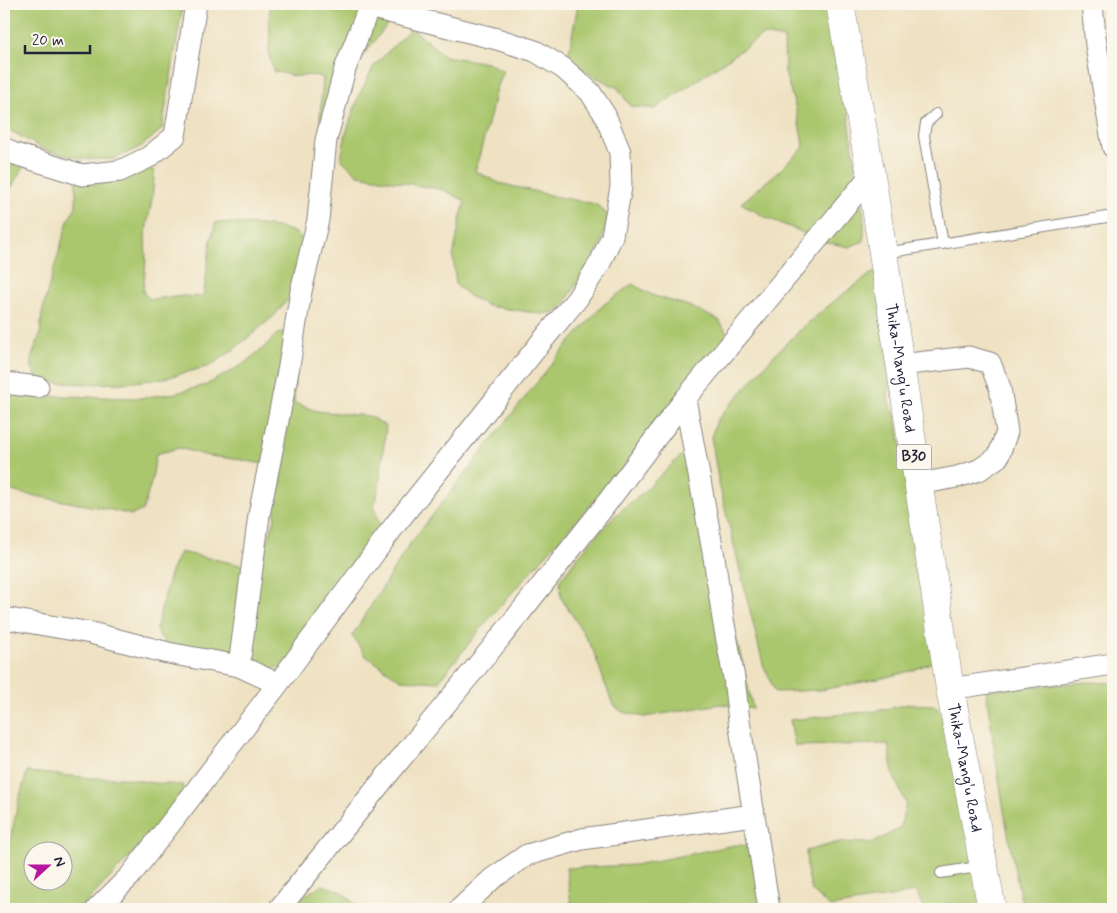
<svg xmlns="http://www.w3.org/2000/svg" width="1117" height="913" font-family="Mynerve,sans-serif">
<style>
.green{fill:#abc76e;stroke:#667454;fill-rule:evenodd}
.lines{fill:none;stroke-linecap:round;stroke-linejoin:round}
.service-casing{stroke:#88827f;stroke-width:12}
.minor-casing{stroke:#88827f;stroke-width:23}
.trunk-casing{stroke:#88827f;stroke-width:29}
.service{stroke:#fff;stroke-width:10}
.minor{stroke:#fff;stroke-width:21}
.trunk{stroke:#fff;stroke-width:28}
.labels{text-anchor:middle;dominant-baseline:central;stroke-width:4;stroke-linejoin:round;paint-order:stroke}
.shield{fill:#fbf7ec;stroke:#636270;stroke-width:1}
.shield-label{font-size:15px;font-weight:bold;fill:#22223b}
.street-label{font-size:16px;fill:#22223b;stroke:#fbf7ec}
</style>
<rect width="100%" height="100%" fill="#fbf7ec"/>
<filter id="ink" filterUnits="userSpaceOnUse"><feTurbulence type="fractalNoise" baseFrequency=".02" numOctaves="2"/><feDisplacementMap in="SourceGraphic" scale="10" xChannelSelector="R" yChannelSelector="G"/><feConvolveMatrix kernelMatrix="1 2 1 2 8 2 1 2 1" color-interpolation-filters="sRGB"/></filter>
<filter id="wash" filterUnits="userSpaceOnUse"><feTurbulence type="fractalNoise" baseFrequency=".0096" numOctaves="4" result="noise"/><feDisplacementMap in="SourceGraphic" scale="20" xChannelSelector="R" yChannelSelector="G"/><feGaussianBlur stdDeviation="1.12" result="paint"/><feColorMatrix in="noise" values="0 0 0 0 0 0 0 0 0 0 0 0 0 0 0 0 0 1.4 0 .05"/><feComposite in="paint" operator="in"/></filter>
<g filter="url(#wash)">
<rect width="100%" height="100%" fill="#efe2c3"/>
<path class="green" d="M4,4H183L162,129L142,146L114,159H83L45,150L4,127Z
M270,4H399L390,21L347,76L324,160L320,116L323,78C313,73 304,77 294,76C287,75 283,72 274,72L268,53L270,39L269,23Z
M578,4H830L846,94L857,179L864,216V241L849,247L820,241L797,230L765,217L741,203L779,171L804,147L795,106L785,73L784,39L763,35L655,109L630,106L618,88L587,73L568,57Z
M411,28L445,56L488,63L503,71L496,88L491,113L475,171L499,183L558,197L596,204L608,215L601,245L560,311L542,314L488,306L469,296L456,285L453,257L461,216L465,201L444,190L358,175L341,159L346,133L359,95L374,66Z
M4,158L23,168C12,185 7,194 4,214Z
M148,167L154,171V178L152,199L145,236L146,260L143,292L150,299L184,296L203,297L211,239L216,222C235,224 284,224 297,234C300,236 302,240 305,243L301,284L273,317L232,351L210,366L162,379L123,383L88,384L40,382L32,368V356L40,335L42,313L48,289L68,221L76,206V181Z
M875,271L889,368L888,400L896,416L937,660L914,670L883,678L821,690L775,692L763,664L719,484L711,437L717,420L777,352L809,322L838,298Z
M632,284L654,296L689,306L719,320L732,341L612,481L492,615L438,682L401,680L366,656L352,636L409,545L557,357L603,305Z
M294,329L296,349L294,403L317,411L369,416L386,426L379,488L374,506L378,520L385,535L293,666L273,668L246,664L167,646L156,630L170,574L180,552L246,566L262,557L269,538L275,518L276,499L282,481L280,467L236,459L208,456L179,448L156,454L152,479L143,510L132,515L107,509L19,493L4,488V391L25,397L62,396L139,398L176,393L206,385L242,365L262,349L277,334Z
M689,448L731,615L753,709L721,704L644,717L622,712L612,703L593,650L581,629L561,598L560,580L576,559L610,520L642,493Z
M1087,682L1113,683V909H1023C1007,837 996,763 986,690Z
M908,704L934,705L948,719L984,909H924L916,891L896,896L830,907L812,891L807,871L806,851L840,842L873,843L900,828L906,804L893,774L888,744L795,746L790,720L843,714L877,711Z
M27,772L93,778H123L154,783L183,785L187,797L80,909H4L5,864L19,799ZM32,850H62V880H32Z
M735,845L763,846L776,909H574L571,903L566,868L635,865Z
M322,885L341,891L361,909H291L300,898Z"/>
</g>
<g filter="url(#ink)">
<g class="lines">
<defs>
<path id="service" d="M936,114L926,123L924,136L943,244
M885,253L1113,216
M941,873L983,866"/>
<path id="minor" d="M1092,4L1096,45L1113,147
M4,148L12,153L82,175L120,171L149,157L175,136L196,4
M900,365L969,357L990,363L1000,388L1007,432L998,457L979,470L957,477L919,484
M4,383L38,387
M685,399L714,557L723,619L734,678L739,721L769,909
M4,618L91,633L168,653L239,666L278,684
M239,666L259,515L289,366L301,291L318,220L326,140L345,69L369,7
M950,689L1113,664
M97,909L130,876L278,684L395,525L542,341L577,299L600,263L612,236L621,187L620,152L605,115L590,92L563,68L535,51L497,39L369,7L370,4
M279,909L384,779L492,648L600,512L685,399L871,175
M460,909L492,879L527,855L582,839L753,815"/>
<g id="trunk">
<path id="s1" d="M840,4L871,175L950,689L992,909"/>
</g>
</defs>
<use href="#service" class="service-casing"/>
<use href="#minor" class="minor-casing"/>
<use href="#trunk" class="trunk-casing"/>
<use href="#service" class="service"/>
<use href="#minor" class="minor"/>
<use href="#trunk" class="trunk"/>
</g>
</g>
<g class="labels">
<rect class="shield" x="896.5" y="444.5" width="35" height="25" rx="4"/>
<g class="shield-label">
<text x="914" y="457">B30</text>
</g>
<g class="street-label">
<text stroke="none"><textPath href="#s1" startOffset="369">Thika-Mang'u Road</textPath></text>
<text stroke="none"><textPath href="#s1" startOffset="774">Thika-Mang'u Road</textPath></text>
</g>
</g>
<rect width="1117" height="913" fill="none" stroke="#fbf7ec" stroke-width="20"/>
<g transform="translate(48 866) rotate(69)"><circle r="24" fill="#fbf7ec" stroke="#a4a2a5"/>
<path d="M0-4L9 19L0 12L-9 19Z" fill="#b5179e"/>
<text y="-8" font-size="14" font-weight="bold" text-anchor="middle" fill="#22223b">N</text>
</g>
<path d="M25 45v8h65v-8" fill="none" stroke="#22223b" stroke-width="2.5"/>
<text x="32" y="45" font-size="15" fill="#22223b" stroke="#fbf7ec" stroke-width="4" paint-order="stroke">20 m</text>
</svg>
